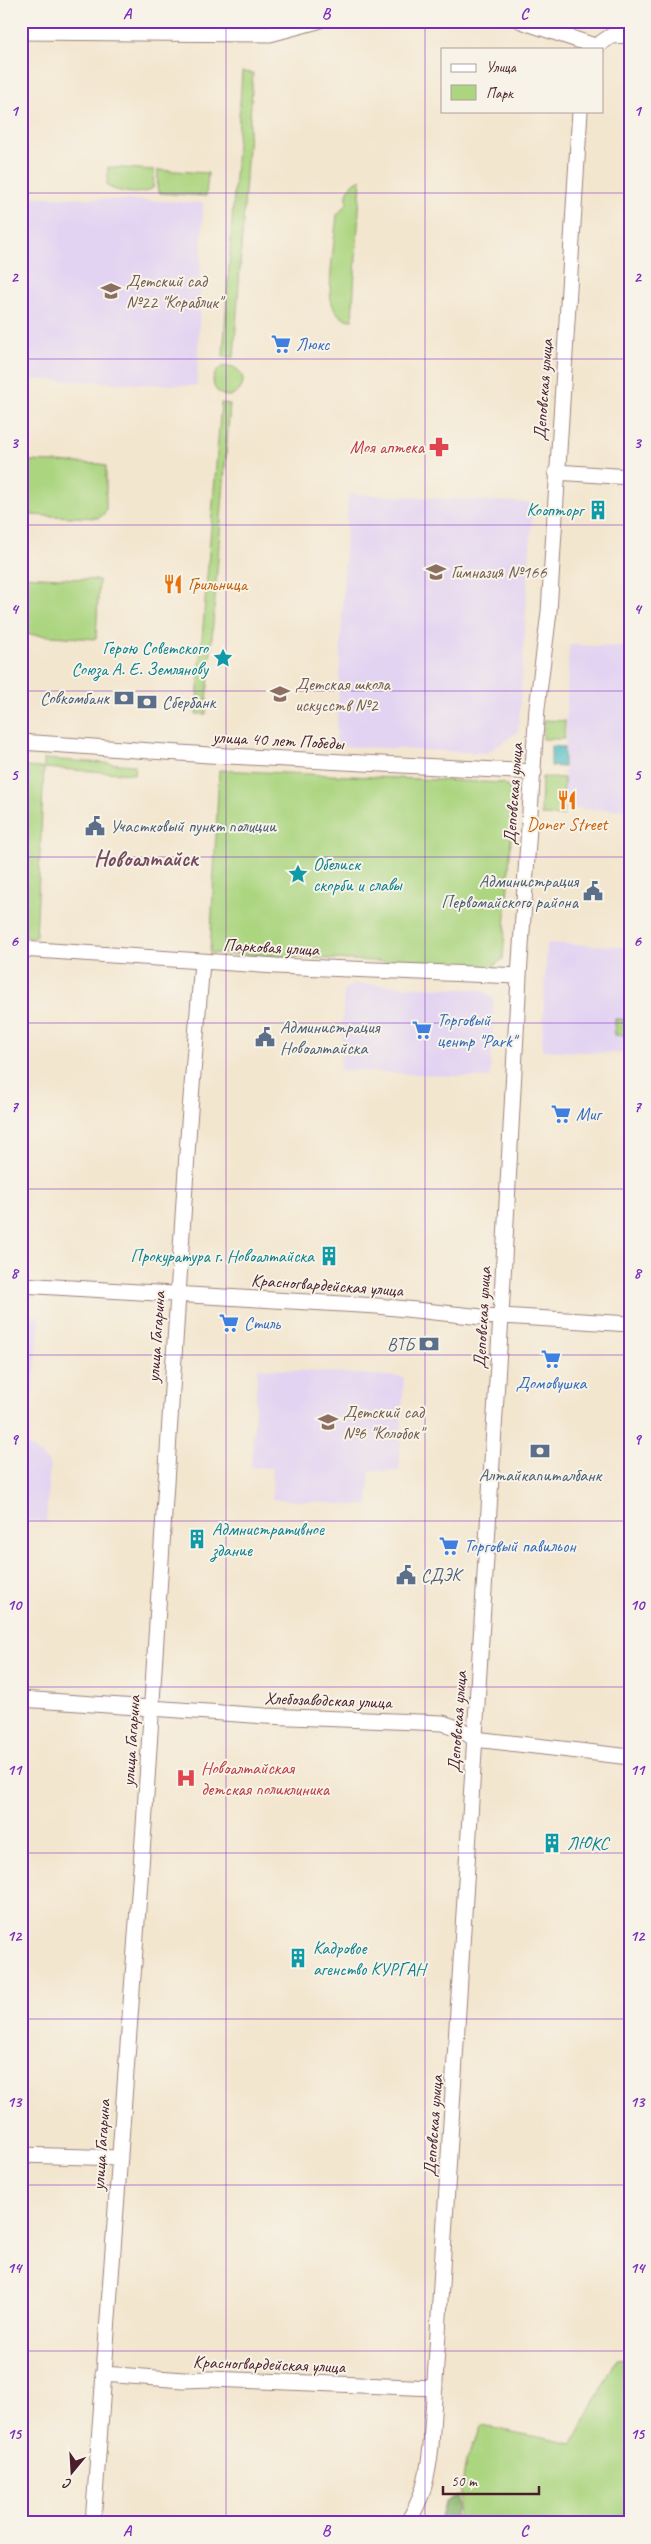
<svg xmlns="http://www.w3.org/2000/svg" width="651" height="2544" font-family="Caveat,sans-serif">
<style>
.built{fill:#e3d3f2}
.green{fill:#acd580;stroke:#7b7a56}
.forest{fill:#89b66e;stroke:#6a6a4c}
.water{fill:#49b8c1;stroke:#4a6c76}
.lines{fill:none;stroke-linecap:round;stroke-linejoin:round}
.minor-casing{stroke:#9e827d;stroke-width:17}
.minor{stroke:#fff;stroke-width:15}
.grid{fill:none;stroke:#7b2cbf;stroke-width:1;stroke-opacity:0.55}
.labels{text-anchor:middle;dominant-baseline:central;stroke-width:4;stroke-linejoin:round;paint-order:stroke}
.education-label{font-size:18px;fill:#785e54;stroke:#f7f3e8;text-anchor:start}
.shop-label{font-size:18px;fill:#366cbe;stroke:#f7f3e8;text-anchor:start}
.street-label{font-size:18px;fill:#4a1f2b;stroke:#f7f3e8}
.health-label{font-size:18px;fill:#be3a42;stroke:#f7f3e8;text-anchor:end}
.culture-label{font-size:18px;fill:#0d838f;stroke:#f7f3e8;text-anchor:start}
.food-label{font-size:18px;fill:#c56008;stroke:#f7f3e8;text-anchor:start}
.service-label{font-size:18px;fill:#4e5e75;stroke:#f7f3e8;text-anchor:start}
.district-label{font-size:22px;font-weight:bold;fill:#764a5f;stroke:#f7f3e8}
.neatline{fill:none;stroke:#7b2cbf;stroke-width:2}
.grid-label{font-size:16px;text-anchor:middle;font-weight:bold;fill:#7b2cbf}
</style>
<rect width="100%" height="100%" fill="#f7f3e8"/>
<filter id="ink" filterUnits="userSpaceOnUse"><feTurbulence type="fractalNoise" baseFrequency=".02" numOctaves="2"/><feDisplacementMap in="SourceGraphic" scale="10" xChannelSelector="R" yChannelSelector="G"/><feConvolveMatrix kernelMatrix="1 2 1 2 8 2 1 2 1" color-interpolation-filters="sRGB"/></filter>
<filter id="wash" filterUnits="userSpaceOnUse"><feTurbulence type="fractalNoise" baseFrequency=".0096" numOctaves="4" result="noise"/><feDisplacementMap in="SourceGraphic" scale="20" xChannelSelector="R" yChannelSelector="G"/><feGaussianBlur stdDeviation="1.12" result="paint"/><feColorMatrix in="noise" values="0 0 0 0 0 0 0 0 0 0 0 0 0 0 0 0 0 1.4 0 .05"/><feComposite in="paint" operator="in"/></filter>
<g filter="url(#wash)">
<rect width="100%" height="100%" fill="#f3e6cf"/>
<path class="built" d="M21,196L203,203L197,386L21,379Z
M348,494L533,503L518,732L487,753L336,746Z
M569,645L630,647V810L563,808Z
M547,943L630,947V1054L542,1050Z
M355,984L483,990L494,999L490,1078L340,1070L344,989Z
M21,1315L40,1316L28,1445L50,1463L46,1522L21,1520Z
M258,1368L404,1377L399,1471H370L368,1506L272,1499L273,1468L251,1467Z"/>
<path class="green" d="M242,72L253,73L234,357H223Z
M108,167L154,170L153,188C141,196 119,193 107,186Z
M158,170L208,173L206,196L160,193L157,188Z
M361,179L352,320C341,320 334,311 331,300C328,284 335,234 337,215L347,204C345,192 350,184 361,179Z
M213 381a15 15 0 1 1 30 0a15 15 0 1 1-30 0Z
M221,403L230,404L206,714H196Z
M30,461L101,464L106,466V510L103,515L98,518L28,515L23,513V469L25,463Z
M21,576L99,580L96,639L21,634Z
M544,720L565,721L564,739H543Z
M44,759L135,765L134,774L44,768L36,938L21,937V767L44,768Z
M219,770L504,783L514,794L503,959L492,967L210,953Z
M542,777L564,778L563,816L541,815Z
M615,1019L630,1020V1035H615Z
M617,2358L630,2360V2523H456L466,2461L482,2426L573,2444Z"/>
<path class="forest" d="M457,2495V2508L452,2523H439L445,2502Z"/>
<path class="water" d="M551,746L564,747V767L551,766Z"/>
</g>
<g filter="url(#ink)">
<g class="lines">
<defs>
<path id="minor" d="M521,21L595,46
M21,32L270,34L318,21
M592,49L611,36L630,35
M556,472L630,477
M21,742L209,755L534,772
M21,949L276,966L519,976
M21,1285L377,1306L482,1317L501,1316L630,1324
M21,1699L265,1716L443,1723L460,1729L475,1739L630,1757
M21,2155L120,2158
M103,2374L184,2380L210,2379L435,2388
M93,2523L144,1826L189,1123L202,962
M407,2523C423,2499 428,2475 431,2446L501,1316L519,976L537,708L549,612L580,111"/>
</defs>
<use href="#minor" class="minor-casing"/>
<use href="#minor" class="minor"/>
</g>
</g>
<path class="grid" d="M226,21V2523M425,21V2523M21,193H630M21,359H630M21,525H630M21,691H630M21,857H630M21,1023H630M21,1189H630M21,1355H630M21,1521H630M21,1687H630M21,1853H630M21,2019H630M21,2185H630M21,2351H630"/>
<defs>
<symbol id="school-bare" viewBox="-9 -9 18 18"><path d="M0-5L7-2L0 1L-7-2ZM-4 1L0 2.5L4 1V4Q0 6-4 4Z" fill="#8d6e63" stroke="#f7f3e8" stroke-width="2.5" paint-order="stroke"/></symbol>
<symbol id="supermarket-bare" viewBox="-9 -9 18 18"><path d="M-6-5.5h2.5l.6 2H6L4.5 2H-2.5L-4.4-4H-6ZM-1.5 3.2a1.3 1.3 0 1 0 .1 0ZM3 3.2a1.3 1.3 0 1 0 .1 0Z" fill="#3f7fe0" stroke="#f7f3e8" stroke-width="2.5" paint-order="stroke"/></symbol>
<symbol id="pharmacy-bare" viewBox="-9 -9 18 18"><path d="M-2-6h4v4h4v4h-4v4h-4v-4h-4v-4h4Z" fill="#e0444e" stroke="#f7f3e8" stroke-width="2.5" paint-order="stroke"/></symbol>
<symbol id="building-bare" viewBox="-9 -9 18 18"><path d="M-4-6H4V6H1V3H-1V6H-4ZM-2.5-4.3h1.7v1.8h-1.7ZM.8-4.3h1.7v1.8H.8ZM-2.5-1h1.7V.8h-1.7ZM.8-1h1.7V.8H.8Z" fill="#0f9aa8" stroke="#f7f3e8" stroke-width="2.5" paint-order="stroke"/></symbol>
<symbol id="restaurant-bare" viewBox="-9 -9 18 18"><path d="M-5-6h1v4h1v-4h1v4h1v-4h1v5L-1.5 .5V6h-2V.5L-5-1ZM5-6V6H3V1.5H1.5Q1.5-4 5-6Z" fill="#e8710a" stroke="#f7f3e8" stroke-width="2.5" paint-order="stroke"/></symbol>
<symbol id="sight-bare" viewBox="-9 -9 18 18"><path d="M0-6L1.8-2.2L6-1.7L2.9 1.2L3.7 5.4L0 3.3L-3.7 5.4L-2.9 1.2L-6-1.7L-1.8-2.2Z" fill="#0f9aa8" stroke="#f7f3e8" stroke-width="2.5" paint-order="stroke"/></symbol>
<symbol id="bank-bare" viewBox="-9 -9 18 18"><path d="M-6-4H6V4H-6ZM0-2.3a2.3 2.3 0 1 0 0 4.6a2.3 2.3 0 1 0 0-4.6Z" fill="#5c6f8a" stroke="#f7f3e8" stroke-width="2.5" paint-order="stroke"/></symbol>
<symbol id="civic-bare" viewBox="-9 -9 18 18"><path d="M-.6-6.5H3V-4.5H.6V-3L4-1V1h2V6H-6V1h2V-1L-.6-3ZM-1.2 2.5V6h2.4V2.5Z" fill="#5c6f8a" stroke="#f7f3e8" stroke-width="2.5" paint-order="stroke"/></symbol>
<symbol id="hospital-bare" viewBox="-9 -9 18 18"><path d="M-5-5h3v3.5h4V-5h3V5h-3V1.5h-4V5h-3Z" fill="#e0444e" stroke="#f7f3e8" stroke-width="2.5" paint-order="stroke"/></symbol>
</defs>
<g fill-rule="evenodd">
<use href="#school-bare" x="97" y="277" width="28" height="28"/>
<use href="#supermarket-bare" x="267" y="330" width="28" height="28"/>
<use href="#pharmacy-bare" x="425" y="433" width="28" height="28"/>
<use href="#building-bare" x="584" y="496" width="28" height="28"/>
<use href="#school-bare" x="422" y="558" width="28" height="28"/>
<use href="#restaurant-bare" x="159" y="570" width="28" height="28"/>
<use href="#sight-bare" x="209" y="644" width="28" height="28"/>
<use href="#school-bare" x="266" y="680" width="28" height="28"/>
<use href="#bank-bare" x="110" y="684" width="28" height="28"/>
<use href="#bank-bare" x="133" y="688" width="28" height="28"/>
<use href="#restaurant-bare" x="553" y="786" width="28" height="28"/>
<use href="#civic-bare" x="81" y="812" width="28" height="28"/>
<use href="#sight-bare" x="284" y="860" width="28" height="28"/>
<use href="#civic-bare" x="579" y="877" width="28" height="28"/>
<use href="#supermarket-bare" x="408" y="1016" width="28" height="28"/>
<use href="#civic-bare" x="251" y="1023" width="28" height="28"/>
<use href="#supermarket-bare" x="547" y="1100" width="28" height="28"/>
<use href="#building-bare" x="315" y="1242" width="28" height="28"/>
<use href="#supermarket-bare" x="215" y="1309" width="28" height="28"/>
<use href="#bank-bare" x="415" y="1330" width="28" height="28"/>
<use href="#supermarket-bare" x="537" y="1345" width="28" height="28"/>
<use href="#school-bare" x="314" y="1408" width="28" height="28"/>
<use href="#bank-bare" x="526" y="1437" width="28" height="28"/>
<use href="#building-bare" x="183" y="1525" width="28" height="28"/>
<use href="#supermarket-bare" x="435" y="1532" width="28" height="28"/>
<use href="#civic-bare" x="392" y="1561" width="28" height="28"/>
<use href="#hospital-bare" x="172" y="1764" width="28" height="28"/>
<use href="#building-bare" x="538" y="1829" width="28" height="28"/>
<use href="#building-bare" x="284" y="1944" width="28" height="28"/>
</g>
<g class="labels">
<g class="education-label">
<text x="126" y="281">Детский сад<tspan x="126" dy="21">№22 "Кораблик"</tspan></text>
<text x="451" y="572">Гимназия №166</text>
<text x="295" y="684">Детская школа<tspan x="295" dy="21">искусств №2</tspan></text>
<text x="343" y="1412">Детский сад<tspan x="343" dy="21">№6 "Колобок"</tspan></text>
</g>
<g class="shop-label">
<text x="296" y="344">Люкс</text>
<text x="437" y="1020">Торговый<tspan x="437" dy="21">центр "Park"</tspan></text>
<text x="576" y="1114">Миг</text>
<text x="244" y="1323">Стиль</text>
<text x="551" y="1383" text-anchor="middle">Домовушка</text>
<text x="464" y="1546">Торговый павильон</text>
</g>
<g class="street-label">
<text transform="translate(543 390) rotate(-86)">Деповская улица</text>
<text transform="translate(278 740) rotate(3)">улица 40 лет Победы</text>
<text transform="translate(513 794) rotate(-86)">Деповская улица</text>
<text transform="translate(271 947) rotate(3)">Парковая улица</text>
<text transform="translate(327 1285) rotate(4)">Красногвардейская улица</text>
<text transform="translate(482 1318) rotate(-87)">Деповская улица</text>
<text transform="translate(156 1337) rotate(-86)">улица Гагарина</text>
<text transform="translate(328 1700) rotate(2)">Хлебозаводская улица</text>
<text transform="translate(457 1722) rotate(-86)">Деповская улица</text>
<text transform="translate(131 1741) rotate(-86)">улица Гагарина</text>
<text transform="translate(433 2126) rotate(-86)">Деповская улица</text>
<text transform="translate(101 2145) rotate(-86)">улица Гагарина</text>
<text transform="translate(269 2364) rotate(2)">Красногвардейская улица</text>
</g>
<g class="health-label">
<text x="424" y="447">Моя аптека</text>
<text x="201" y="1768" text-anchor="start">Новоалтайская<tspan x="201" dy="21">детская поликлиника</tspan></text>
</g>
<g class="culture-label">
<text x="583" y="510" text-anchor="end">Коопторг</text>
<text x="208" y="648" text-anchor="end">Герою Советского<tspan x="208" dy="21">Союза А. Е. Землянову</tspan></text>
<text x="313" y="864">Обелиск<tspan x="313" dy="21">скорби и славы</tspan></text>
<text x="314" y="1256" text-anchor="end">Прокуратура г. Новоалтайска</text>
<text x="212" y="1529">Адмнистративное<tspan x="212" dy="21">здание</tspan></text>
<text x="567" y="1843">ЛЮКС</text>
<text x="313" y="1948">Кадровое<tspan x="313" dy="21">агенство КУРГАН</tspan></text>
</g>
<g class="food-label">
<text x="188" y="584">Грильница</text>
<text x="567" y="824" text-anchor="middle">Doner Street</text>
</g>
<g class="service-label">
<text x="109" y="698" text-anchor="end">Совкомбанк</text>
<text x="162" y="702">Сбербанк</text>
<text x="110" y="826">Участковый пункт полиции</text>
<text x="578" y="881" text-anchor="end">Администрация<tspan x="578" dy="21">Первомайского района</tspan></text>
<text x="280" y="1027">Администрация<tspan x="280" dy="21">Новоалтайска</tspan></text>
<text x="414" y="1344" text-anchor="end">ВТБ</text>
<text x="540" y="1475" text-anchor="middle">Алтайкапиталбанк</text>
<text x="421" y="1575">СДЭК</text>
</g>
<g class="district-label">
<text x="146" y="859">Новоалтайск</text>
</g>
</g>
<rect width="651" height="2544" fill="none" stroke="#f7f3e8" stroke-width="55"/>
<rect x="441" y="48" width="162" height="65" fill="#f7f3e8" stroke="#b29e9c"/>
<rect x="451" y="64" width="25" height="8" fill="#ffffff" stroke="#b29e9c"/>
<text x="486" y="72" font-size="15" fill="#4a1f2b">Улица</text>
<rect x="451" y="85" width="25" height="15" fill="#acd580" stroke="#b29e9c"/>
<text x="486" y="98" font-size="15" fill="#4a1f2b">Парк</text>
<g transform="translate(72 2472) rotate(198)" stroke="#f7f3e8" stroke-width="4" paint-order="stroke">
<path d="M0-4L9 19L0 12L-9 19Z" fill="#4a1f2b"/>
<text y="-8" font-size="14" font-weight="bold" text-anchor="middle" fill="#4a1f2b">С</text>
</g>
<path d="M443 2486v8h96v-8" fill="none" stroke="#4a1f2b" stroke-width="2.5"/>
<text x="451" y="2486" font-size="15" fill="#4a1f2b" stroke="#f7f3e8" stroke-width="4" paint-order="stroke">50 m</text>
<rect x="28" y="28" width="596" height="2488" class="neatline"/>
<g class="grid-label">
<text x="127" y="19">A</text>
<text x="326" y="19">B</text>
<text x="524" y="19">C</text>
<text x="14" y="116">1</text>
<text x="637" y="116">1</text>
<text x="14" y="282">2</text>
<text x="637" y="282">2</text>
<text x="14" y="448">3</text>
<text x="637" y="448">3</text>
<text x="14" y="614">4</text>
<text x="637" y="614">4</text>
<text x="14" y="780">5</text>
<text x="637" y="780">5</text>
<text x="14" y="946">6</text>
<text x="637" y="946">6</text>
<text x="14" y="1112">7</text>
<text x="637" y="1112">7</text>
<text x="14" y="1278">8</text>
<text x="637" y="1278">8</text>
<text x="14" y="1444">9</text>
<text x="637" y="1444">9</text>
<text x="14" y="1610">10</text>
<text x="637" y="1610">10</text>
<text x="14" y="1775">11</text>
<text x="637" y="1775">11</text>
<text x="14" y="1941">12</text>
<text x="637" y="1941">12</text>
<text x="14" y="2107">13</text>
<text x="637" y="2107">13</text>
<text x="14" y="2273">14</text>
<text x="637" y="2273">14</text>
<text x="14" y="2439">15</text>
<text x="637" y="2439">15</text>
<text x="127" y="2536">A</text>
<text x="326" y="2536">B</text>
<text x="524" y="2536">C</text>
</g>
</svg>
